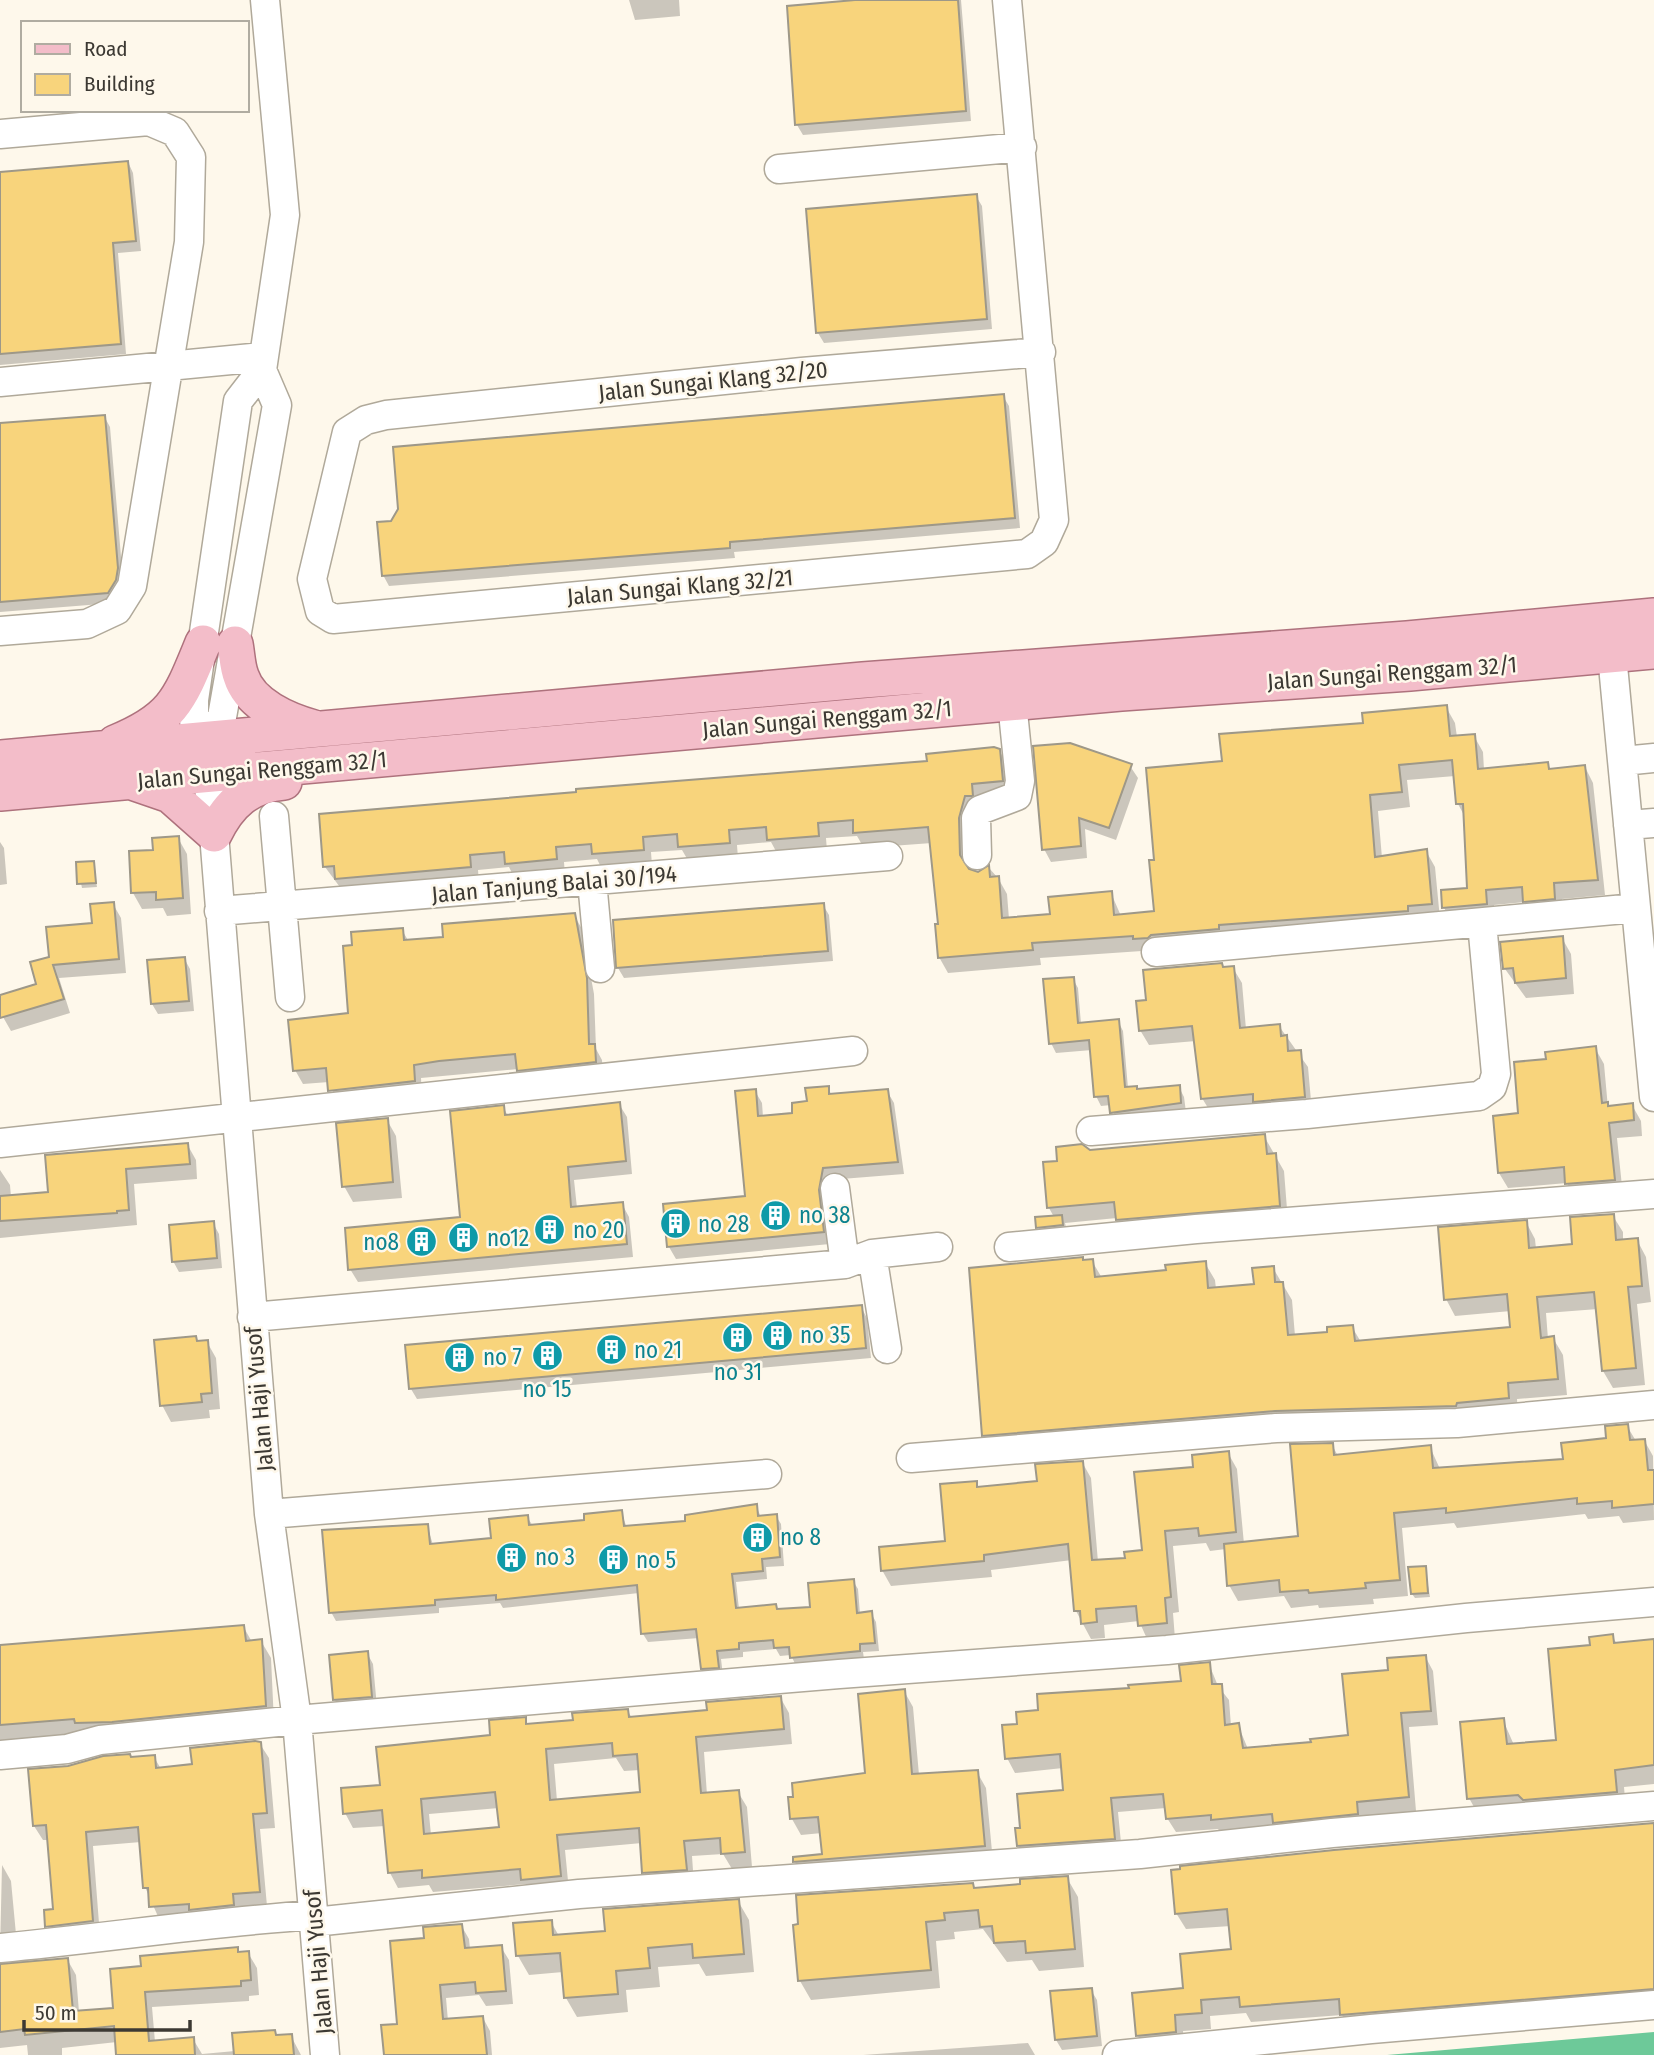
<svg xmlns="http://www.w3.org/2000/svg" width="1654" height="2055" font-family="'Fira Sans Condensed',sans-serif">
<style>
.forest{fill:#6dc999}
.shadow{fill:#0003;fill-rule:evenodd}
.building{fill:#f8d47c;stroke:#9e9888;stroke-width:2;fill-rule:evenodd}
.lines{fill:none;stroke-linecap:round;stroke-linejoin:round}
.minor-casing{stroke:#b0a99a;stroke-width:31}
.major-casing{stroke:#ae727d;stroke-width:38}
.minor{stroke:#fff;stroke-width:28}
.major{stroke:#f3bdc9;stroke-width:35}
.labels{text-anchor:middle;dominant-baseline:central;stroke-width:5;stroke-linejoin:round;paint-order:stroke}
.street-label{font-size:23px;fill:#3c3933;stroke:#fef8eb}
.culture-label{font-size:23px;fill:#0d838f;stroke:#fef8eb;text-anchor:start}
</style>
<rect width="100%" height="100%" fill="#fef8eb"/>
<path class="forest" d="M1654,2032V2055H1387Z"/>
<path class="shadow" d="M629,0H679L680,16L635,20Z
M875,0H961L971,121L803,135L797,125Z
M128,162L133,173L141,251L118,253L126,354L0,365V174Z
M976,196L982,206L992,329L824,343L818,333Z
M1003,396L1009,406L1020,528L734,552L735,558L389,586L383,575L392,522Z
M104,416L110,427L123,580L114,603L0,612V425Z
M1446,707L1455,723L1457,737L1474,736L1483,752L1484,770L1547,764L1551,771L1585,767L1593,783L1605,895L1562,899L1563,914L1534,917L1525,902L1494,905L1495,920L1453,923L1444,908L1469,889L1465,817L1458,804L1455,776L1407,780L1410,807L1378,811L1382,858L1426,851L1435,867L1440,919L1143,954L1142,951L1040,958L1041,965L948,973L939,957L940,925L932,843L864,848L857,836L826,838L827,851L778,855L771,842L737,845L738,858L689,862L682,850L651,852L652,865L602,869L597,859L564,862L565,875L515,879L509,867L478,870L479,882L345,894L325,867L321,816L929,763L999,750L1008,766L1011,797L967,834L968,871L978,873L989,868L998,878L1007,894L1009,919L1052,916L1111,893L1121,916L1156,913V861L1224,763L1365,724Z
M1130,766L1138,778L1116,840L1085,829L1087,858L1051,862L1044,849Z
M178,838L187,854L191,914L167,916L163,908L142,909L133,893L155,851Z
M0,842L4,848L7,884L0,885Z
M93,863L97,887L82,888L77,864Z
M113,904L121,918L126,973L59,978L70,1013L11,1031L3,1017L0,997L39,985L50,958L94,925Z
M823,905L829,915L833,961L624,978L618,968Z
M574,915L582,929L594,994L596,1049L602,1060L603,1076L526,1084L518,1069L421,1078L422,1095L338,1104L329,1082L303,1084L295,1070L350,1015L402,930L409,942L445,939Z
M1562,938L1571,954L1574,994L1526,998L1505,969Z
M184,958L190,969L194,1011L158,1014L152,1004Z
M1233,968L1242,983L1246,1029L1279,1026L1308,1067L1312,1112L1211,1113L1202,1098L1196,1041L1149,1045L1140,1030L1148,1002L1224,969Z
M1073,979L1078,988L1081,1024L1118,1021L1123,1031L1128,1088L1138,1091L1179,1087L1184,1097L1186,1112L1117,1122L1111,1105L1101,1106L1096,1096L1092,1050L1056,1053L1051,1043Z
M1595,1048L1604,1064L1608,1108L1632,1105L1641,1121L1642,1136L1617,1138L1623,1196L1576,1199L1567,1183L1508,1188L1499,1173L1548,1061Z
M828,1088L832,1096L887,1091L894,1103L904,1174L829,1180L830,1244L676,1259L669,1247L747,1197L755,1091L762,1103L763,1117L794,1114Z
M619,1104L627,1117L632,1174L574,1180L577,1208L622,1204L629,1217L633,1257L358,1282L350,1269L462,1219L503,1107L508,1116Z
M387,1120L396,1136L402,1198L353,1202L344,1186Z
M1264,1136L1284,1171L1288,1222L1127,1236L1117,1218L1065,1223L1068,1235L1044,1237L1038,1227L1054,1217L1049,1208L1059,1162L1089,1151Z
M187,1144L196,1160L197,1179L134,1184L137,1225L0,1238V1170L10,1185L11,1197L50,1193Z
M1613,1216L1623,1232V1241L1637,1240L1646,1257L1651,1302L1637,1304L1645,1385L1613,1388L1603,1371L1598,1309L1546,1313L1548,1339L1553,1338L1563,1355L1567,1395L1517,1399L1518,1414L993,1452L983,1435L1082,1258L1084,1262L1092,1261L1102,1278L1167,1272L1205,1263L1215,1280L1216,1289L1256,1286L1273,1268L1292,1300L1295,1336L1329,1333L1352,1327L1361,1342L1512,1329L1511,1311L1455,1316L1446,1299L1526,1222L1535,1239L1536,1249L1574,1245Z
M213,1223L219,1234L222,1268L179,1272L173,1261Z
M861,1307L867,1318L871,1358L417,1399L411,1389L407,1347Z
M207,1342L216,1358L220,1409L209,1410L210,1418L171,1422L162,1405Z
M1627,1426L1636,1441L1644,1440L1653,1456L1654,1520L1623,1523L1619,1516L1588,1519L1585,1514L1457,1528L1454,1523L1402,1528L1408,1596L1373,1599L1374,1604L1319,1608L1318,1605L1291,1608L1284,1596L1238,1601L1229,1585L1226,1549L1210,1551L1206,1543L1173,1546L1179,1612L1173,1613L1175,1639L1148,1641L1139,1621L1104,1625L1105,1638L1091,1639L1076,1611L1072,1560L991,1570L992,1577L891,1586L882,1570L947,1542L976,1483L979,1488L1039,1483L1082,1462L1091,1478L1098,1562L1127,1559L1143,1552L1195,1468L1228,1453L1237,1469L1244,1544L1299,1537L1332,1445L1338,1456L1430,1447L1440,1469L1564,1460L1608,1440Z
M756,1506L761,1517L776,1516L781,1524L784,1566L766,1567L767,1579L736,1582L739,1609L775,1606L778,1611L812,1608L853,1581L858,1589L860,1614L871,1613L876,1622L879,1651L863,1652L864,1659L796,1666L791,1655L780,1656L776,1649L743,1652V1657L721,1659L723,1676L707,1677L702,1669L699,1638L648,1642L643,1634L639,1593L503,1608L500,1603L439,1608V1613L336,1621L331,1612L427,1525L433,1545L493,1540L527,1517L533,1526L586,1521L621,1512L627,1528L687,1523Z
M1425,1568L1430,1597L1415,1598L1412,1594Z
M243,1626L252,1642L261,1641L271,1658L274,1723L0,1744V1646Z
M1612,1636L1617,1644L1654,1641V1784L1624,1787L1626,1810L1479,1816L1469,1798L1503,1720L1514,1745L1558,1741L1592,1647Z
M367,1653L373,1664L377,1707L341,1710L335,1700Z
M1425,1656L1433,1671L1438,1725L1409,1727L1416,1811L1364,1816L1365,1828L1221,1833L1218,1829L1176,1832L1167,1818L1166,1808L1118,1812L1122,1853L1027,1860L1019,1846L1022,1829L1065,1792L1063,1768L1015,1773L1007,1758L1019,1726L1040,1712L1131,1690L1183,1682L1209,1664L1218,1686L1229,1700L1231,1726L1238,1725L1248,1749L1313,1744L1350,1737L1390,1671Z
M904,1691L913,1707L919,1775L977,1772L986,1788L993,1862L804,1877L795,1862L824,1856L822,1833L801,1835L792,1819L790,1799L867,1775Z
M780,1697L789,1713L792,1744L704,1752L707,1795L738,1792L747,1807L752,1867L732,1869L723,1854L692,1856L694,1885L653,1888L644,1872L642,1843L565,1850L569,1891L531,1894L526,1884L433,1892L429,1885L398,1888L390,1873L385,1826L353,1828L345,1813L382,1786L525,1719L528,1726L575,1722L627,1710L632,1718L709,1711ZM616,1758L624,1771L640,1770L642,1794L557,1801L554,1764ZM499,1808L500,1829L431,1835L429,1814Z
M260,1744L269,1758L275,1828L260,1829L267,1906L160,1921L145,1887L141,1842L93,1846L100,1936L56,1941L47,1926L55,1911L49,1840H43L34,1826L131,1759L154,1757L161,1769L193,1766Z
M1654,1824V2005L1351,2031L1342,2015L1251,2022L1246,2013L1210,2016L1211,2029L1183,2031L1185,2048L1147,2052L1138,2036L1185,1990L1233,1951L1231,1926L1186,1929L1176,1913Z
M2,1865L11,1881L17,1945L0,1951Z
M1067,1878L1078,1897L1084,1967L1039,1971L1032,1960L1007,1962L983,1929L954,1932L955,1939L936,1941L940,1988L811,2000L800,1981L972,1884L975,1889Z
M738,1901L749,1920L754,1972L706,1976L699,1964L658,1967L660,1987L626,1990L628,2012L577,2017L566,1998L563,1972L529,1975L518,1956L515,1925L551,1922L559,1936L607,1932Z
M461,1925L469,1939L470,1949L501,1947L509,1960L513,2004L486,2006L479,1995L446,1998L448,2021L483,2018L490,2031L492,2055H385L399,2025L426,1940Z
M237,1949L240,1953H248L257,1968L259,1995L249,1996V2001L152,2007L155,2042L193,2039L202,2054L235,2051L274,2031L278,2037L291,2036L301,2055H118L117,2042L62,2048V2055H28L27,2045L0,2048V1966L67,1959L76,1975L79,2012L115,2009L143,1968Z
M1091,1990L1097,2000L1102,2046L1062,2050L1056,2040Z
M1028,2043L1035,2055H863Z"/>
<path class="building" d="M855,0H958L966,111L795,125L787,6Z
M128,161L136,241L113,243L121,344L0,354V172Z
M977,194L987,319L816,333L806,209Z
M1004,394L1015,518L730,542V548L382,576L377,522L391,521L398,509L393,447Z
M105,415L118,568L116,580L108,593L0,602V423Z
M1447,705L1450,736L1475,734L1478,769L1548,762L1549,769L1585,765L1598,880L1554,883L1555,899L1523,902L1522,887L1486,890L1487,904L1442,908L1441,890L1467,888L1463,804H1456L1452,760L1399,765L1402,792L1370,795L1375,857L1427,849L1432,904L1408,906V911L1219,925V929L1151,935L1148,938L1133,939V936L1032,943L1033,950L938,958L935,924H938L928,827L853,833V820L818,823L819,836L767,840L766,827L729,830L730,843L678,847L677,834L643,837L644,850L592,854L591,844L556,847L557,859L505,864L504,852L470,855L471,867L335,879L334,866L323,867L319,814L576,792V789L927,761L926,754L994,747L1000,749L1003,781L972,784L973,796H965L959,818L960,855L969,869L978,872L989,865L990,877L999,876L1002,918L1050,914L1048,897L1112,891L1114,915L1154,911L1149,860H1154L1146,768L1222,761L1219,734L1363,723L1362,713Z
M1070,743L1132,764L1109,828L1079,818L1081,846L1042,850L1033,746Z
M179,836L183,898L156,900V892L131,893L129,851L153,850L152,838Z
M94,861L96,883L77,884L76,862Z
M114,902L119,959L53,965L64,999L0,1018V995L36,984L30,962L49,957L46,927L92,923L90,904Z
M824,903L828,951L616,968L613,920Z
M575,913L587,978L589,1044H595L596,1062L517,1071L515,1054L439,1061L414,1065L415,1081L328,1091L326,1068L293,1071L288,1020L348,1013L343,946L352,945L351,932L403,928L404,940L443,937L442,924Z
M1563,936L1566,978L1515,983L1513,968L1503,969L1500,942Z
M185,957L189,1001L151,1004L147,960Z
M1222,963L1223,967L1234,966L1240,1028L1280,1024L1281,1036L1287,1035L1288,1051L1301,1050L1305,1097L1253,1102V1094L1201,1099L1192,1026L1139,1031L1136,1001L1146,1000L1143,970Z
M1074,977L1078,1023L1119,1019L1125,1087L1137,1086V1089L1180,1085L1181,1103L1110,1113L1108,1096L1094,1097L1089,1040L1049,1044L1043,979Z
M1596,1046L1602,1103L1608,1102V1106L1633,1103L1634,1120L1609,1123L1615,1180L1565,1184L1564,1167L1498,1173L1493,1116L1518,1113L1514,1062L1546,1059L1545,1052Z
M829,1086V1094L888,1089L898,1162L823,1168L819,1190L824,1232L667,1247L663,1204L745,1196L735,1091L756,1089L758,1116L792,1113V1103L807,1101L805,1088Z
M620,1102L626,1161L568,1167L571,1207L623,1202L627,1244L348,1270L345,1228L460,1217L450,1111L504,1105L505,1115Z
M388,1118L393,1182L342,1187L336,1123Z
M1265,1134L1267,1154L1276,1153L1280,1206L1116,1220L1114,1202L1047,1208L1043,1162L1057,1161L1056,1147L1082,1144L1090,1150Z
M188,1143L190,1164L126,1169L129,1210L117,1211V1213L0,1221V1196L48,1192L45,1155Z
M1614,1214L1616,1240L1638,1238L1642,1286L1628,1287L1636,1368L1602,1371L1594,1292L1537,1297L1541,1338L1554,1336L1558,1379L1508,1383L1509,1398L1457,1403L1456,1406L1275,1411L982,1436L969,1268L1083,1257V1260L1093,1259L1095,1277L1166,1270L1165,1265L1206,1261L1208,1288L1254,1284L1252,1268L1274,1266L1275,1282H1283L1288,1335L1327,1332V1327L1353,1325L1355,1341L1510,1327L1507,1294L1444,1300L1438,1227L1527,1220L1529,1248L1572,1244L1570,1217Z
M1062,1215L1063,1225L1036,1228L1035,1217Z
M214,1221L217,1258L172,1262L169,1225Z
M862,1305L866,1348L409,1389L405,1345Z
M196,1336L197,1341L208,1340L212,1393L201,1394L202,1402L160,1406L154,1340Z
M1628,1424L1630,1440L1645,1439L1648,1470H1654V1504L1612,1508V1501L1577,1504V1498L1446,1513V1508L1394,1513L1400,1580L1365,1583L1366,1588L1309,1593L1308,1590L1280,1592L1279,1580L1227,1586L1224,1544L1298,1536L1290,1444L1333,1443L1334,1455L1431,1445L1433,1468L1563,1459L1561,1443L1606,1438L1605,1426Z
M1229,1451L1236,1532L1199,1536L1198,1528L1165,1531L1171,1597L1165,1598L1167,1623L1138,1626L1136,1606L1096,1609L1097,1622L1081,1624L1080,1611H1074L1068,1544L984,1555V1561L881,1571L879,1547L945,1541L940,1484L977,1481V1487L1037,1481L1035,1464L1083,1461L1092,1560L1125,1558L1124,1552L1142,1550L1134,1472L1193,1467L1192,1455Z
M757,1504L758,1516L777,1514L780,1557L762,1559L763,1571L732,1574L736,1608L776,1604L777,1609L810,1607L808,1583L854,1579L857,1613L872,1611L875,1643L860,1644V1651L790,1658L789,1647L774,1648L773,1640L739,1643V1649L717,1651L719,1668L701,1669L696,1629L641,1634L637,1585L496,1600V1595L435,1600V1605L329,1613L322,1530L428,1524L430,1544L491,1538L489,1519L528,1515L529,1525L584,1520V1514L622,1510L624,1526L685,1521V1515Z
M1426,1566L1428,1593L1411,1594L1408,1567Z
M244,1625L246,1641L262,1639L266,1706L112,1722L75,1723L74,1719L0,1725V1645Z
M1613,1634L1614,1643L1654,1639V1765L1615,1770L1617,1792L1523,1800L1518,1795L1467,1799L1460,1722L1504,1718L1507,1744L1556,1740L1548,1649L1590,1645L1589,1637Z
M368,1651L372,1697L333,1700L329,1655Z
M1426,1655L1431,1711L1401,1713L1409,1797L1357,1802L1358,1814L1273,1823L1272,1814L1211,1820V1815L1166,1819L1163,1794L1111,1798L1115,1839L1017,1846L1015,1828H1020L1017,1794L1063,1790L1060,1754L1005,1759L1002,1725L1017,1724L1016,1712L1038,1710L1037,1694L1129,1688L1128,1685L1181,1681L1179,1665L1210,1662L1212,1684H1222L1225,1725L1239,1723L1243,1748L1311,1742L1310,1739L1348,1735L1342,1674L1388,1670L1387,1658Z
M905,1689L912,1774L978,1770L985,1846L793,1862V1857L822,1854L818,1817L790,1819L788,1797H793L792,1783L865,1773L858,1694Z
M781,1696L784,1729L696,1737L701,1793L739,1790L745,1852L721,1854L720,1838L684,1841L687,1870L642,1873L639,1828L557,1835L561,1876L521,1880L520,1869L422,1878V1870L388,1873L382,1810L343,1814L341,1788L380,1785L376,1747L490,1735L489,1720L526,1717V1724L573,1720L572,1713L628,1709L629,1717L707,1710L706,1702ZM612,1743L613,1756L637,1754L640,1792L550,1800L546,1749ZM495,1792L499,1827L424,1834L421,1799Z
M255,1741L261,1742L267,1813L253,1814L260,1892L233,1894L234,1905L189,1910V1904L149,1907L148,1888H143L138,1827L86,1832L93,1921L45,1927L44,1910L53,1909L46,1825L33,1826L28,1769L68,1766L103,1756L130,1754L131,1757L155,1755L156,1768L192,1764L190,1748Z
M1654,1823V1989L1340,2015L1339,1999L1240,2007L1239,1997L1201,2000L1202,2013L1175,2015L1176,2032L1136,2036L1132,1993L1183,1988L1180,1954L1231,1949L1227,1909L1175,1914L1171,1870L1180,1869V1866L1334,1850Z
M1068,1876L1075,1949L1026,1953L1025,1941L994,1943L992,1926L980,1927L978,1910L944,1913L945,1920L926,1922L931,1970L798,1981L793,1925L798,1924L796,1895L973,1883L974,1888L1020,1884V1879Z
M739,1899L744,1954L693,1958L692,1944L648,1948L650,1968L616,1971L618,1994L564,1998L560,1953L516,1956L513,1923L552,1920L553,1935L605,1931L603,1909Z
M462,1924L465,1948L502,1945L506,1991L476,1993L475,1982L440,1985L443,2019L483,2016L487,2055H384L381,2025L397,2024L390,1941L424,1938L423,1927Z
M238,1947V1952L249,1951L251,1980L241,1981V1986L145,1992L149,2041L194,2037L195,2055H116L114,2026L25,2035L24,2029L0,2032V1964L68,1958L73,2011L113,2008L110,1969L141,1966L140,1956Z
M1092,1988L1097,2036L1055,2040L1050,1991Z
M275,2030L276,2035L292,2034L294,2055H234L232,2033Z"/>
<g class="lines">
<defs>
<path id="minor" d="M1007,0L1054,520L1044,542L1027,554L333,619L320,611L312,579L347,432L366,420L386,415L802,372L1041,352
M0,134L149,121L175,132L191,157L189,242L132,586L117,610L87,624L0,631
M779,169L1022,147
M262,370L238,401L194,700V721L204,741L214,834L269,1514L297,1720L325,2055
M0,382L263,357
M1612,655L1654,1097
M204,741L222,717L277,405L262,370L285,215L265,0
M1623,761L1654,758
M274,816L290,997
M1628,825L1654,823
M977,855L976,818L980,810L1017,796L1020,781L1012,702
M592,881L600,968
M219,911L888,856
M1156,952L1636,908
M1091,1131L1307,1114L1479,1096L1492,1087L1496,1074L1482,923
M0,1143L853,1051
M835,1188L845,1264
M1009,1247L1196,1229L1654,1194
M872,1254L887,1349
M252,1317L845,1264L872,1254L938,1247
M911,1458L1276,1428L1457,1423L1654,1405
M269,1514L767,1474
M0,1755L67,1749L100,1740L297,1720L839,1674L1167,1650L1466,1618L1654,1602
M314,1922L579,1894L1140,1854L1332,1833L1654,1806
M0,1948C105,1938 209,1922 314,1915
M1117,2055L1371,2029L1654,2005"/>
<path id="major" d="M235,644C237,654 237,666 241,676C250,705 288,721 314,728
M115,743C174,719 180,699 203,643
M0,758L863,680L1407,639L1654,616
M135,783L170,795L214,834C229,803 249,785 284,782
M0,793L1121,693L1410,673L1654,651"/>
</defs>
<use href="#minor" class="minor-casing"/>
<use href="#major" class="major-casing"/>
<use href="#minor" class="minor"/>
<use href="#major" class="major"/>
</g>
<defs>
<symbol id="building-disc" viewBox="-11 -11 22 22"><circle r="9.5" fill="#0f9aa8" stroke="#fef8eb"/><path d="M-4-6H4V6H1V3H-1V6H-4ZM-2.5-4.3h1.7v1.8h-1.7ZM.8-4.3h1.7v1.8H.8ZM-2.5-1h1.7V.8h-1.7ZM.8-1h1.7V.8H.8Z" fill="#fff"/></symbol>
</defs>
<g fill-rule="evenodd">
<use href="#building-disc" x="758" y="1198" width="35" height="35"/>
<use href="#building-disc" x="658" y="1206" width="35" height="35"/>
<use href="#building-disc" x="532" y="1212" width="35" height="35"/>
<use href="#building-disc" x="446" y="1220" width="35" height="35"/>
<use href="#building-disc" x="404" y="1224" width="35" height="35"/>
<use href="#building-disc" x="760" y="1318" width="35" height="35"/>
<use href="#building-disc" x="720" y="1320" width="35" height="35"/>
<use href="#building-disc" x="594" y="1332" width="35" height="35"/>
<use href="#building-disc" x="530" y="1338" width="35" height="35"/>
<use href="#building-disc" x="442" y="1340" width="35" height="35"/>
<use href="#building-disc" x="740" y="1520" width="35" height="35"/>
<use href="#building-disc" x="494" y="1540" width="35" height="35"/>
<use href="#building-disc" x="596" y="1542" width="35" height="35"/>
</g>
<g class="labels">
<g class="street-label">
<text transform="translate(713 381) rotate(-6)">Jalan Sungai Klang 32/20</text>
<text transform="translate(680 587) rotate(-5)">Jalan Sungai Klang 32/21</text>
<text transform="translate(1392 673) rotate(-4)">Jalan Sungai Renggam 32/1</text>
<text transform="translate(827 719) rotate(-5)">Jalan Sungai Renggam 32/1</text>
<text transform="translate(262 770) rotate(-5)">Jalan Sungai Renggam 32/1</text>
<text transform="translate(554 884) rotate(-5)">Jalan Tanjung Balai 30/194</text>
<text transform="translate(259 1399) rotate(-95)">Jalan Haji Yusof</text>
<text transform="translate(318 1962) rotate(-95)">Jalan Haji Yusof</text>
</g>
<g class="culture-label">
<text x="799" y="1215">no 38</text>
<text x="698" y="1224">no 28</text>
<text x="573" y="1230">no 20</text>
<text x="487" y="1238">no12</text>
<text x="399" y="1242" text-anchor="end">no8</text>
<text x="800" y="1335">no 35</text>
<text x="634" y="1350">no 21</text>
<text x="483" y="1357">no 7</text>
<text x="738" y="1372" text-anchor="middle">no 31</text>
<text x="547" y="1389" text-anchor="middle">no 15</text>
<text x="780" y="1537">no 8</text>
<text x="535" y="1557">no 3</text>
<text x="636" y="1560">no 5</text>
</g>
</g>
<rect x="21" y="21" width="228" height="91" fill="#fef8eb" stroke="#b0aca1" stroke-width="2"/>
<rect x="35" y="44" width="35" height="10" fill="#f3bdc9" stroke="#b0aca1" stroke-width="2"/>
<text x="84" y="56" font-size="21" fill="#3c3933">Road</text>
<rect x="35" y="74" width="35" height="21" fill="#f8d47c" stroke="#b0aca1" stroke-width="2"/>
<text x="84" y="91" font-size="21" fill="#3c3933">Building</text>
<path d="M24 2020v10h166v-10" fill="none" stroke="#3c3933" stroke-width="3.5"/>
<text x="35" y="2020" font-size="21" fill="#3c3933" stroke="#fef8eb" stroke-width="5" paint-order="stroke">50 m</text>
</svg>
